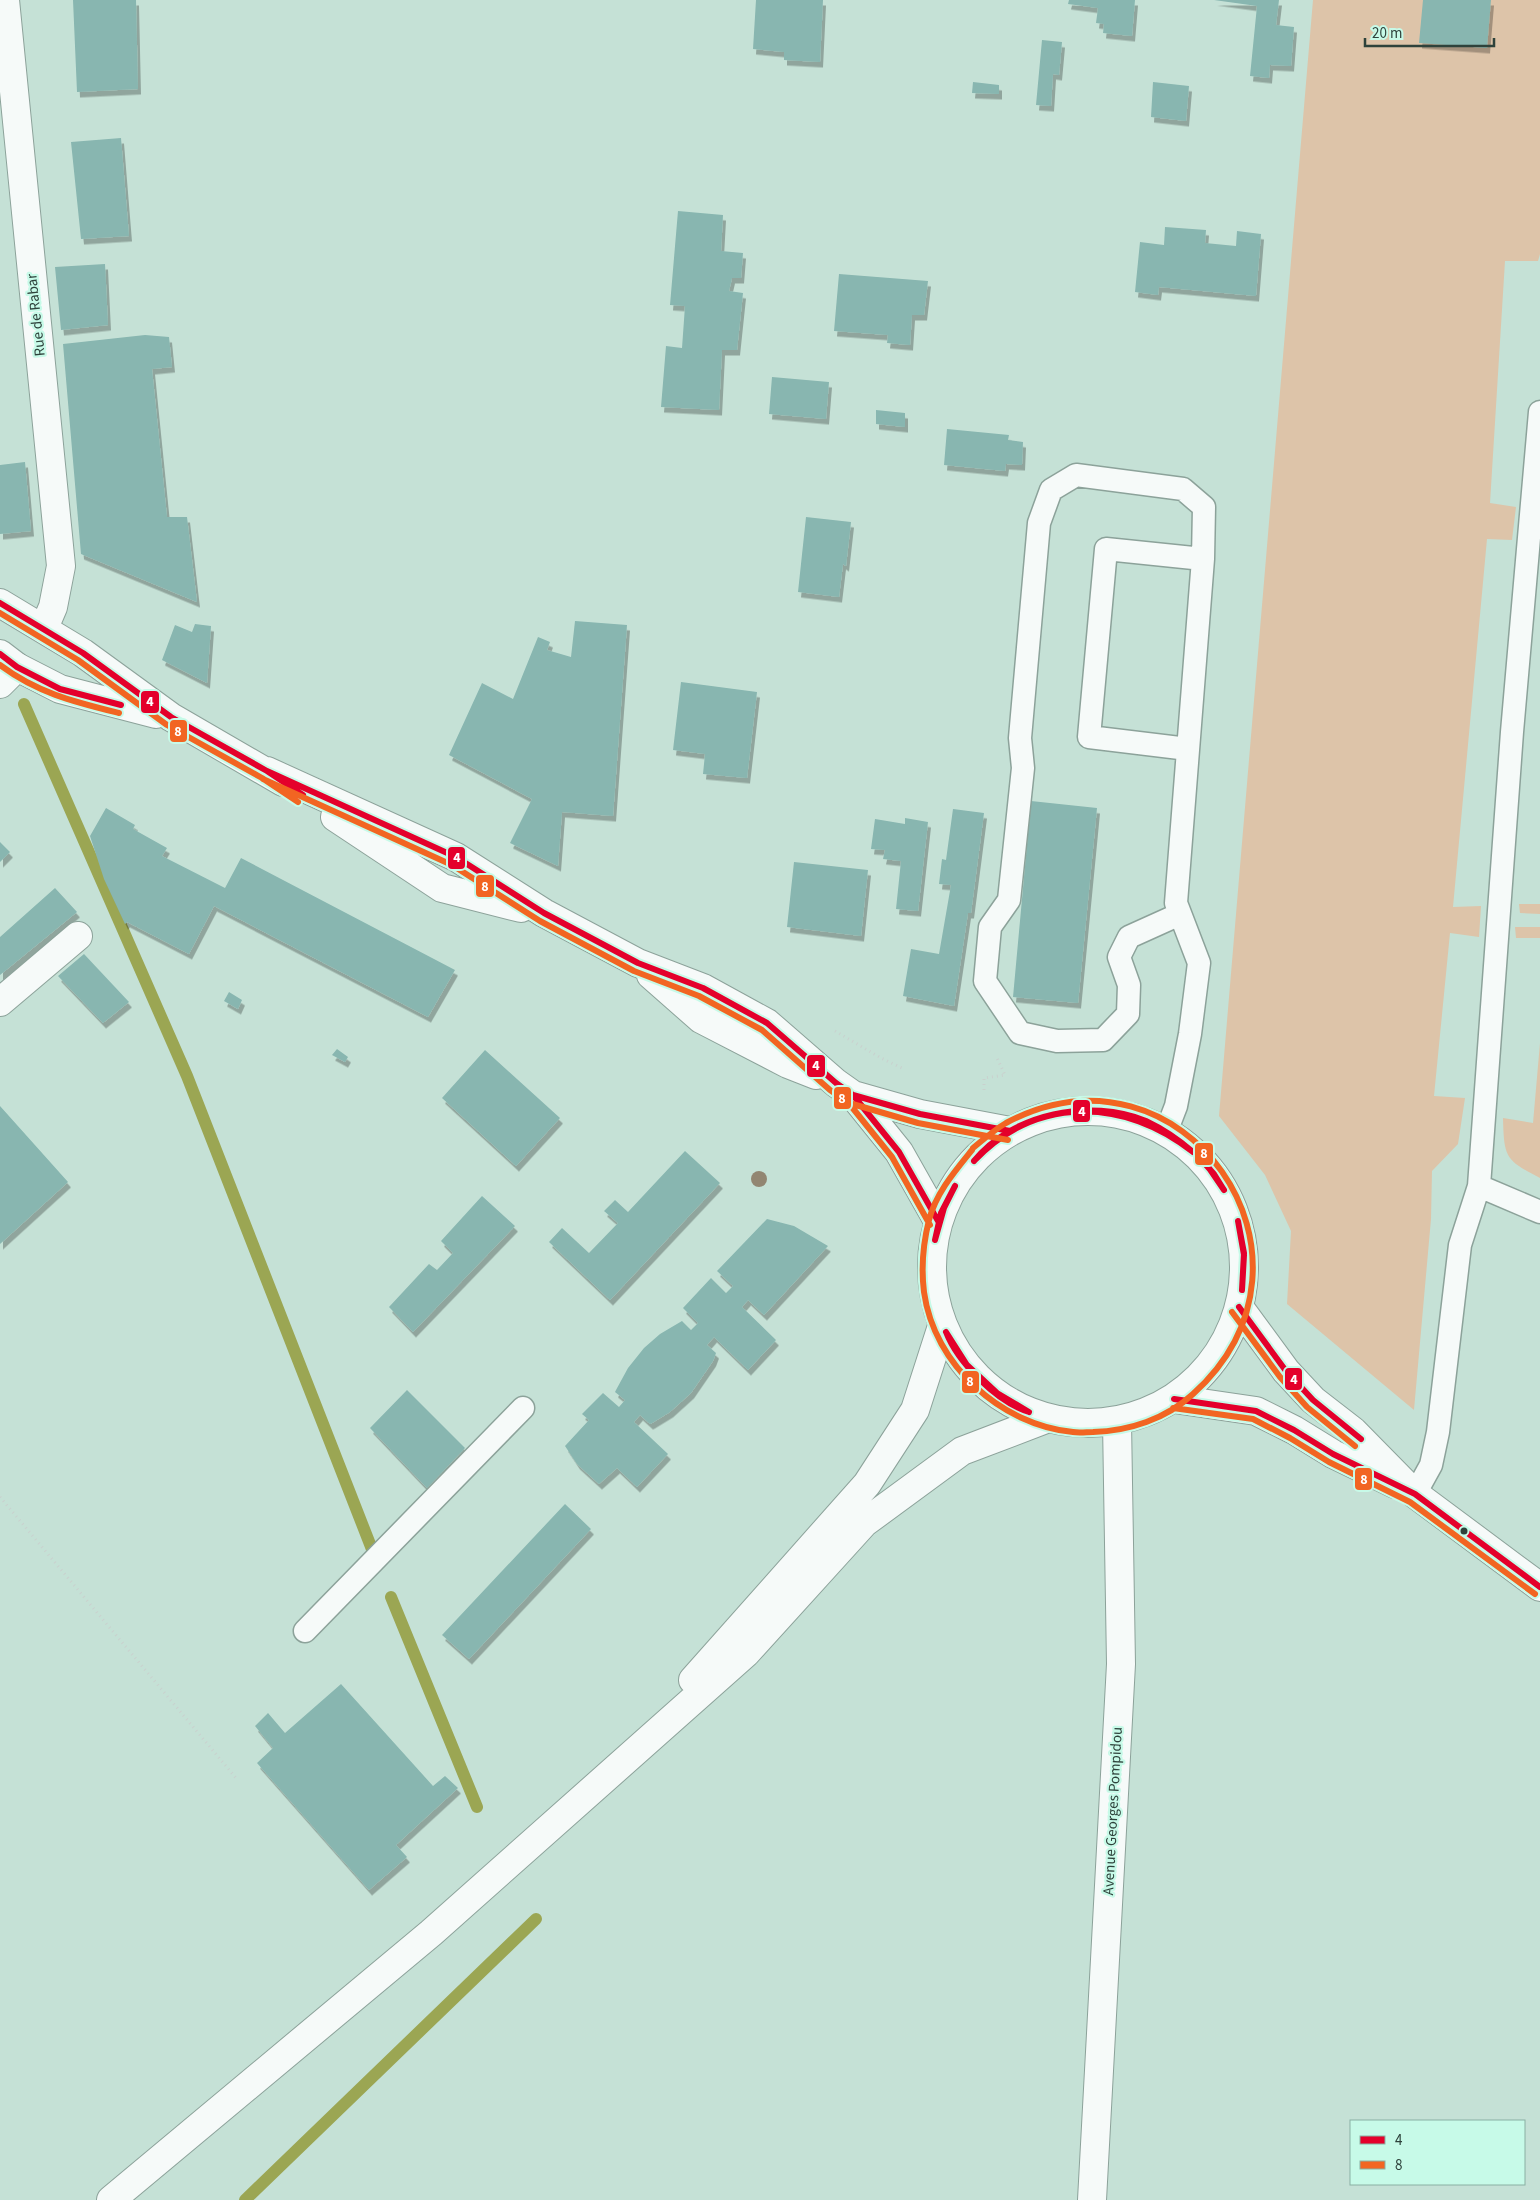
<svg xmlns="http://www.w3.org/2000/svg" width="1540" height="2200" font-family="'Source Sans 3',sans-serif">
<style>
.green{fill:#ddc4a9}
.lines{fill:none;stroke-linecap:round;stroke-linejoin:round}
.stream{stroke:#9ba653;stroke-width:12}
.building{fill:#88b6b0;filter:url(#shadow)}
.service-casing{stroke:#8ca29a;stroke-width:25}
.minor-casing{stroke:#8ca29a;stroke-width:30}
.primary-casing{stroke:#8ca29a;stroke-width:30}
.path{stroke:#c9d1ce;stroke-width:3;stroke-dasharray:1 4;stroke-linecap:butt}
.service{stroke:#f6faf9;stroke-width:22}
.minor{stroke:#f6faf9;stroke-width:28}
.primary{stroke:#f6faf9;stroke-width:28}
.bus-1-casing{stroke:#c7fae8;stroke-width:10}
.bus-2-casing{stroke:#c7fae8;stroke-width:10}
.bus-1{stroke:#e4002b;stroke-width:6}
.bus-2{stroke:#f26522;stroke-width:6}
.tree{fill:#928672}
.bus-dot{fill:#2e423b;stroke:#c7fae8;stroke-width:2}
.labels{text-anchor:middle;dominant-baseline:central;stroke-width:4.5;stroke-linejoin:round;paint-order:stroke}
.street-label{font-size:15px;fill:#2e423b;stroke:#c7fae8}
.line-badge{stroke:#c7fae8;stroke-width:2}
.badge-label{font-size:14px;text-anchor:middle;font-weight:bold;fill:#fff}
</style>
<defs>
<filter id="shadow"><feDropShadow dx="3" dy="5.5" stdDeviation="0" flood-color="#0004"/></filter>
</defs>
<rect width="100%" height="100%" fill="#c5e1d6"/>
<path class="green" d="M1313,0H1540V254L1538,261H1505L1490,503L1516,507L1512,540L1487,539L1453,907L1481,906L1479,937L1450,933L1434,1096L1465,1098L1458,1144L1432,1171L1431,1219L1414,1410L1287,1304L1291,1231L1265,1175L1219,1116Z
M1519,904H1540V914L1520,913Z
M1515,927H1540V938H1516Z
M1540,1043V1178C1505,1160 1504,1157 1503,1118L1533,1123Z"/>
<g class="lines">
<path class="stream" d="M24,704L187,1076L375,1557
M391,1597L477,1807
M245,2200L536,1919"/>
</g>
<path class="building" d="M73,0H136L138,89L77,92Z
M756,0H823L820,62L784,60V52L753,49Z
M1069,0H1135L1132,36L1103,33L1104,24L1096,23L1098,8L1068,4Z
M1214,0H1279L1276,25L1294,27L1291,66L1270,65L1269,78L1250,76L1257,6Z
M1423,0H1491L1487,48L1419,43Z
M1042,40L1062,42L1059,75L1053,74L1051,106L1036,105Z
M973,82L999,85V94L972,93Z
M1153,82L1189,86L1186,121L1151,117Z
M121,138L129,236L81,239L71,142Z
M678,211L723,215L721,251L743,253L741,278H732L729,291L743,293L737,350H722L719,410L661,407L666,346L682,348L685,306L670,305Z
M1165,227L1206,230L1205,243L1236,246L1237,231L1261,234L1256,296L1159,287L1158,295L1135,292L1140,242L1164,245Z
M105,264L108,325L61,330L55,267Z
M839,274L928,281L924,315H912L910,345L887,343L888,335L834,331Z
M145,335L169,337L172,367L152,369L167,517H187L197,602L81,554L63,344Z
M772,377L829,382L826,419L769,414Z
M876,410L905,413V427L876,424Z
M947,429L1009,435L1008,440L1023,442L1022,465L1006,464L1005,471L944,465Z
M25,462L31,531L0,534V465Z
M806,517L851,522L846,566L843,564L839,597L798,592Z
M575,621L627,625L613,816L562,812L558,866L510,843L532,799L449,755L482,683L513,699L538,637L550,642L547,650L571,657Z
M195,624L211,626L207,683L162,660L175,625L192,632Z
M681,682L757,692L747,778L703,774L705,754L673,750Z
M1031,801L1097,808L1078,1003L1013,997Z
M106,808L135,825L133,829L167,848L162,856L225,888L241,858L455,970L428,1017L214,906L189,954L127,922L125,924L104,879L90,836Z
M953,809L984,813L971,913H968L954,1006L903,996L911,949L939,954L951,885L939,884L942,859L946,860Z
M905,818L928,822L918,911L896,909L901,861L883,859L885,850L871,849L875,819L905,824Z
M0,842L10,852L0,862Z
M794,862L868,870L861,936L787,927Z
M55,888L77,912L0,975V937Z
M84,954L129,1002L103,1023L58,976Z
M229,992L242,1000L238,1009L224,1001Z
M337,1049L348,1057L345,1062L332,1055Z
M485,1050L560,1118L516,1166L442,1098Z
M0,1106L68,1182L0,1244Z
M685,1151L720,1183L610,1300L549,1242L562,1228L589,1253L618,1223L604,1211L615,1200L628,1212Z
M482,1196L515,1226L413,1332L389,1307L429,1264L437,1270L453,1253L441,1241Z
M767,1219L794,1226L828,1246L764,1315L748,1300L742,1307L776,1340L748,1370L714,1337L707,1345L716,1353L713,1361L691,1393L670,1412L652,1423L650,1424L640,1415L634,1422L668,1454L637,1487L617,1468L599,1484L577,1464L565,1446L589,1420L582,1414L603,1393L619,1407L625,1400L615,1392L616,1390L628,1368L644,1348L660,1334L682,1321L691,1330L698,1323L683,1308L711,1278L726,1293L733,1286L717,1271Z
M407,1390L465,1448L427,1488L370,1428Z
M565,1504L591,1529L469,1659L442,1635Z
M341,1684L433,1786L445,1776L458,1788L396,1845L407,1857L369,1890L257,1763L273,1748L255,1726L268,1713L285,1733Z"/>
<g class="lines">
<defs>
<path id="service" d="M1188,749L1089,737L1106,549L1203,559
M1166,1132L1176,1106L1190,1034L1199,963L1176,903L1203,559L1204,507L1183,489L1076,475L1051,490L1039,523L1020,738L1023,768L1009,900L990,927L985,981L1020,1033L1057,1041L1103,1040L1128,1014L1129,985L1119,957L1129,937L1180,914
M1479,1186L1540,1212
M1415,1494L1431,1465L1438,1432L1460,1245L1479,1186L1512,732L1540,412
M305,1631L523,1408"/>
<path id="minor" d="M5,0L61,566L53,607L44,628
M0,684L17,667
M0,1002L78,936
M1092,2200L1121,1664L1117,1422"/>
<path id="primary" d="M0,603L83,653L171,717L283,782
M0,654L17,667L60,689L156,714
M267,771L456,857L544,913L638,963L703,988L767,1023L836,1083L853,1095L920,1114L1010,1131
M335,817L442,888L521,908
M651,975L701,1019L788,1064L816,1075
M853,1095L899,1152L938,1221
M932 1267a156 156 0 1 1 312 0a156 156 0 1 1-312 0Z
M1239,1307L1286,1371L1313,1400L1353,1431L1415,1494L1540,1587
M1174,1399L1256,1411L1294,1430L1333,1454L1395,1484
M693,1680L867,1484L915,1410L942,1326
M111,2200L431,1933L746,1653L864,1523L962,1451L1046,1419"/>
</defs>
<use href="#service" class="service-casing"/>
<use href="#minor" class="minor-casing"/>
<use href="#primary" class="primary-casing"/>
<path class="path" d="M835,1031L881,1058L904,1069
M984,1090V1078L1005,1075L997,1058
M0,1497L236,1778"/>
<use href="#service" class="service"/>
<use href="#minor" class="minor"/>
<use href="#primary" class="primary"/>
<defs>
<path id="bus-1" d="M0,603L83,653L171,717L267,771L303,795
M0,654L17,667L60,689L121,705
M267,771L456,857L544,913L638,963L703,988L767,1023L836,1083L853,1095L920,1114L1010,1131
M843,1088L853,1095L899,1152L938,1221
M1198,1156L1214,1174L1224,1190
M1198,1156L1209,1168L1224,1190
M974,1161C1013,1113 1090,1098 1146,1121C1163,1129 1179,1140 1193,1152
M974,1161C1037,1095 1125,1098 1193,1152
M1238,1221L1244,1253L1242,1290
M1238,1221L1244,1255L1242,1290
M935,1240L941,1213L955,1186
M935,1240L944,1208L955,1186
M1239,1307L1286,1371L1313,1400L1361,1439
M946,1332L967,1365L997,1393L1029,1412
M946,1332C958,1363 997,1402 1029,1412
M1174,1399L1256,1411L1294,1430L1333,1454L1415,1494L1540,1587"/>
<path id="bus-2" d="M0,613L78,660L167,725L262,778L298,802
M0,665C37,693 75,702 119,713
M263,779L452,865L540,921L634,971L699,996L762,1030L830,1090L849,1103L918,1123L1008,1140
M838,1095L847,1101L892,1157L930,1225
M972,1150C955,1171 936,1193 929,1220C923,1244 921,1268 924,1292C934,1365 1001,1425 1073,1432C1079,1433 1087,1432 1093,1432C1129,1431 1166,1419 1193,1394C1344,1257 1182,1029 1006,1123C994,1130 984,1139 973,1148
M1232,1312L1280,1377L1307,1407L1355,1446
M1173,1408L1253,1419L1290,1438L1329,1462L1410,1502L1535,1594"/>
</defs>
<use href="#bus-1" class="bus-1-casing"/>
<use href="#bus-2" class="bus-2-casing"/>
<use href="#bus-1" class="bus-1"/>
<use href="#bus-2" class="bus-2"/>
</g>
<circle class="tree" cx="759" cy="1179" r="8"/>
<circle class="bus-dot" cx="1464" cy="1531" r="4.5"/>
<g class="labels">
<g class="street-label">
<text transform="translate(36 315) rotate(-96)">Rue de Rabar</text>
<text transform="translate(1113 1811) rotate(-87)">Avenue Georges Pompidou</text>
</g>
</g>
<g class="line-badge">
<rect x="140" y="690" width="20" height="24" rx="5" fill="#e4002b"/>
<rect x="169" y="719" width="19" height="24" rx="5" fill="#f26522"/>
<rect x="447" y="846" width="19" height="24" rx="5" fill="#e4002b"/>
<rect x="475" y="874" width="20" height="24" rx="5" fill="#f26522"/>
<rect x="806" y="1054" width="20" height="24" rx="5" fill="#e4002b"/>
<rect x="833" y="1086" width="19" height="24" rx="5" fill="#f26522"/>
<rect x="1072" y="1099" width="19" height="24" rx="5" fill="#e4002b"/>
<rect x="1194" y="1142" width="20" height="24" rx="5" fill="#f26522"/>
<rect x="1284" y="1367" width="19" height="24" rx="5" fill="#e4002b"/>
<rect x="961" y="1370" width="19" height="24" rx="5" fill="#f26522"/>
<rect x="1354" y="1467" width="19" height="24" rx="5" fill="#f26522"/>
</g>
<g class="badge-label">
<text x="150" y="706">4</text>
<text x="178" y="736">8</text>
<text x="457" y="862">4</text>
<text x="485" y="891">8</text>
<text x="816" y="1070">4</text>
<text x="842" y="1103">8</text>
<text x="1082" y="1116">4</text>
<text x="1204" y="1158">8</text>
<text x="1294" y="1384">4</text>
<text x="970" y="1386">8</text>
<text x="1364" y="1484">8</text>
</g>
<rect x="1350" y="2120" width="175" height="65" fill="#c7fae8" stroke="#8ab0a3"/>
<rect x="1360" y="2136" width="25" height="8" fill="#e4002b" stroke="#8ab0a3"/>
<text x="1395" y="2145" font-size="15" fill="#2e423b">4</text>
<rect x="1360" y="2161" width="25" height="8" fill="#f26522" stroke="#8ab0a3"/>
<text x="1395" y="2170" font-size="15" fill="#2e423b">8</text>
<path d="M1365 38v8h129v-8" fill="none" stroke="#2e423b" stroke-width="2.5"/>
<text x="1372" y="38" font-size="15" fill="#2e423b" stroke="#c7fae8" stroke-width="4" paint-order="stroke">20 m</text>
</svg>
